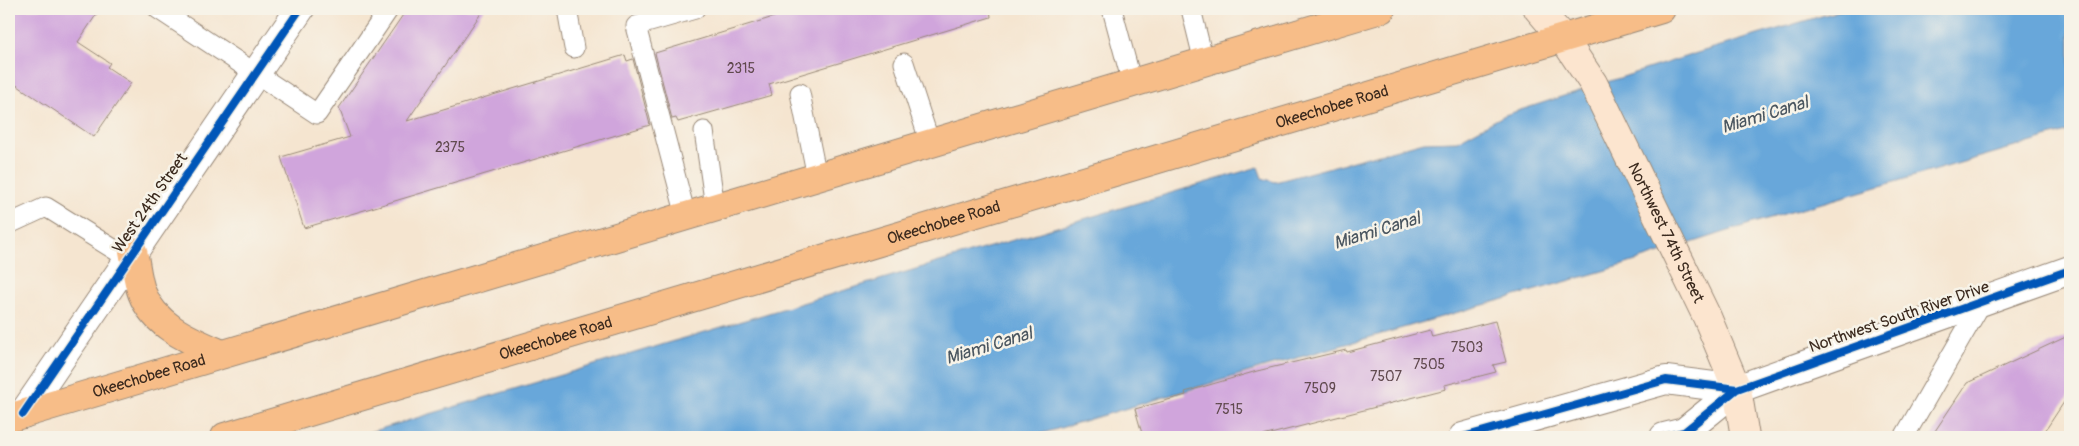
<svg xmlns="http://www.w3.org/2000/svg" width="2079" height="446" font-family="Pangolin,sans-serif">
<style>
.water{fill:#67a7da;stroke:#51687c}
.building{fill:#d0a5dc}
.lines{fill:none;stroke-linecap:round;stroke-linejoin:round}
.service-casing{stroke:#988877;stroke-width:21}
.minor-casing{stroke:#988877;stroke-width:30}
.tertiary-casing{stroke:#988877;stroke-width:30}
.secondary-casing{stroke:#988877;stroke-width:30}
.trunk-casing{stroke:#988877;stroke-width:30}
.service{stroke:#fff;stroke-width:19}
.minor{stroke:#fff;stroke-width:28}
.tertiary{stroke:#fff;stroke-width:28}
.secondary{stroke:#fce5cf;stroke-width:28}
.trunk{stroke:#f7bd88;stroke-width:28}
.cycleway-casing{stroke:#f7f3e8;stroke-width:11}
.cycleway{stroke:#0057b8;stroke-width:8}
.labels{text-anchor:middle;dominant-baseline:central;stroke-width:5;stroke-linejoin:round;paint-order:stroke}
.number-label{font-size:14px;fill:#60494e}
.street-label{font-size:16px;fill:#3b2a1e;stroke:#f7f3e8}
.water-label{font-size:18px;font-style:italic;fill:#4a5660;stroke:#f7f3e8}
</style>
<rect width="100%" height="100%" fill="#f7f3e8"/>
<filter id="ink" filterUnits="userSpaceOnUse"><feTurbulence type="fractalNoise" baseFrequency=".02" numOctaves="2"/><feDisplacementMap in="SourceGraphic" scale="10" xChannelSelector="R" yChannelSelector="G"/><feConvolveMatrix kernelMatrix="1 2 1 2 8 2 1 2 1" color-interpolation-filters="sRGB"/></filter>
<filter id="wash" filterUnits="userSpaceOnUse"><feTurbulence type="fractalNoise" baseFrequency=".0096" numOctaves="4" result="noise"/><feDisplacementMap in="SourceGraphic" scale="20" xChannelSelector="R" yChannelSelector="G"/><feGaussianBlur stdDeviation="1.12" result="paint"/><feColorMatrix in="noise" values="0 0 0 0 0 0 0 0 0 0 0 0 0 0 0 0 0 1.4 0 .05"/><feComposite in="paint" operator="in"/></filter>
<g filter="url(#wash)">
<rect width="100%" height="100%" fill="#f5e5d0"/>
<path class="water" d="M1845,9H2070V131L1753,223L1617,267L1269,366L1030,437H353L1258,167L1262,178L1275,182L1424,142L1457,141L1505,115L1697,53Z"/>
<g id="blocks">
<path class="building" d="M9,9H100L78,42L110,63L107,67L131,83L94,137L9,80Z
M407,9H484L407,121L625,55L627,61L633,59L650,125L304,228L281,157L350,137L339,108Z
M800,9H990L991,17L769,84L772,95L678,122L676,118L672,119L655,53Z
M1495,321L1506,362L1493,365L1496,372L1445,385L1446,389L1259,437H1143L1135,409L1186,395L1185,392L1257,371L1346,350L1347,352L1430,330L1432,337Z
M2070,335V393L2041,437H1931L1967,383Z"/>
</g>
</g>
<g filter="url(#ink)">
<use href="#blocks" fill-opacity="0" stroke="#988877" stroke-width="1"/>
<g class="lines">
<defs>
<path id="service" d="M158,9L317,114L389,9
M567,9L574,48
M1112,9L1132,83
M1191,9L1204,62
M904,63L930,143
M800,93L817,177
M704,131L715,207
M686,216L636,26L695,9
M9,224L46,207L128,258
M1904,437L1982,302"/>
<path id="minor" d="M23,414L300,9"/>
<path id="tertiary" d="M1463,437L1666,380L1737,389
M1664,437L1684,432L1737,389L2070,270"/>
<g id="secondary">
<path id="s1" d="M1538,9L1563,38L1593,83L1707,317L1737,389L1745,437"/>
</g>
<g id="trunk">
<path d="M133,251C136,265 137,280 142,293C155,327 192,341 222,354"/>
<path id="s2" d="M9,418L1381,9"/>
<path id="s3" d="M225,437L1661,9"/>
</g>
</defs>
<use href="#service" class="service-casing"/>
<use href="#minor" class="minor-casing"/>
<use href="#tertiary" class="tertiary-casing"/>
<use href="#secondary" class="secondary-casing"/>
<use href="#trunk" class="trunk-casing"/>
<use href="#service" class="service"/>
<use href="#minor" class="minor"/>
<use href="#tertiary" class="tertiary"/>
<use href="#secondary" class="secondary"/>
<use href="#trunk" class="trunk"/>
<defs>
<path id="cycleway" d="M23,414L300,9
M1463,437L1666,380L1737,389
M1664,437L1684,432L1737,389L2070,270"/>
</defs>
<use href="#cycleway" class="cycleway-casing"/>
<use href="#cycleway" class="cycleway"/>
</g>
</g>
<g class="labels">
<g class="number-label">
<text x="741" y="68">2315</text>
<text x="450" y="147">2375</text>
<text x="1467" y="347">7503</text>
<text x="1429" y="364">7505</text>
<text x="1386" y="376">7507</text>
<text x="1320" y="388">7509</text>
<text x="1229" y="409">7515</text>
</g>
<g class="street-label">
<text stroke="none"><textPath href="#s3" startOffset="1155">Okeechobee Road</textPath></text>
<text transform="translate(150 203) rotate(-55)">West 24th Street</text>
<text stroke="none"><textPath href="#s3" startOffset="750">Okeechobee Road</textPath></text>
<text stroke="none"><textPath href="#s1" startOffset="259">Northwest 74th Street</textPath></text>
<text transform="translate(1899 317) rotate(-19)">Northwest South River Drive</text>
<text stroke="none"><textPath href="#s3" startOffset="345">Okeechobee Road</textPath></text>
<text stroke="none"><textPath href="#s2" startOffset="146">Okeechobee Road</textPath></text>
</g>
<g class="water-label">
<text transform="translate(1765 115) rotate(-17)">Miami Canal</text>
<text transform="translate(1377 231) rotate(-17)">Miami Canal</text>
<text transform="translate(989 346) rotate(-17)">Miami Canal</text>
</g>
</g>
<rect width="2079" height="446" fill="none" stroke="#f7f3e8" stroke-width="30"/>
</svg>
